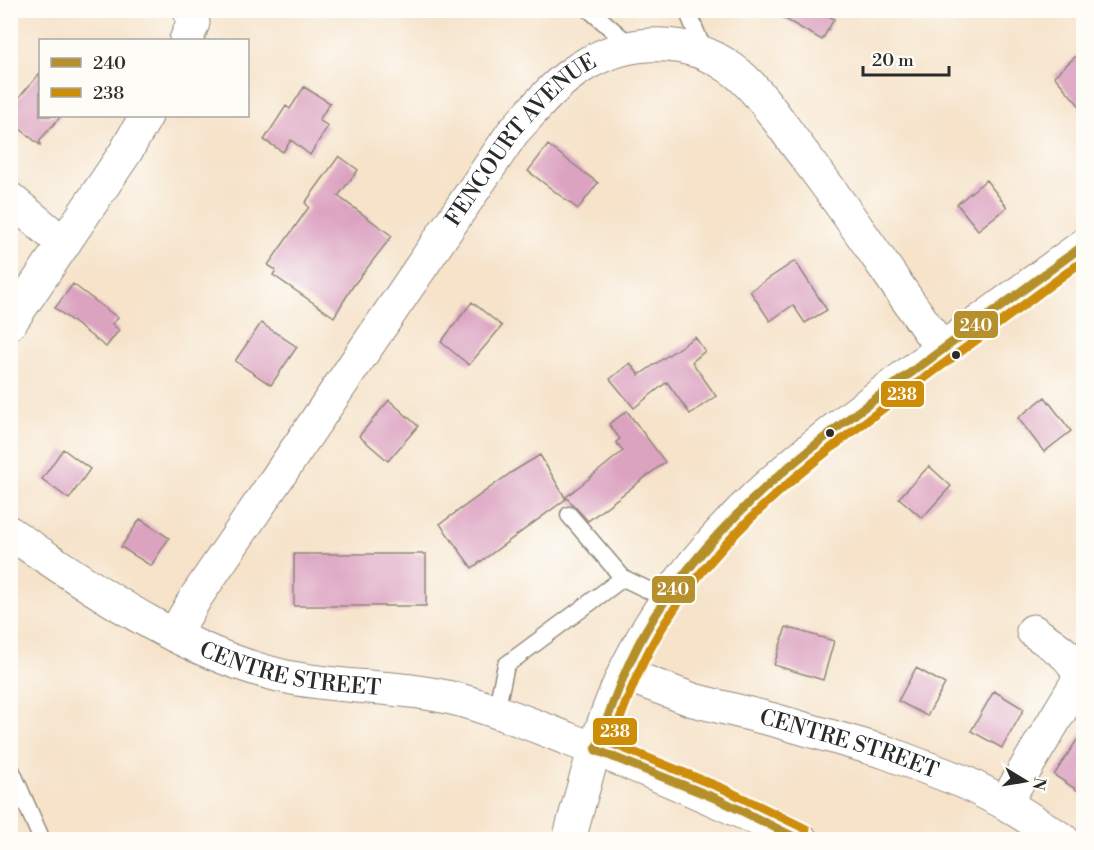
<svg xmlns="http://www.w3.org/2000/svg" width="1094" height="850" font-family="'Libre Bodoni',serif">
<style>
.building{fill:#dca3c1}
.lines{fill:none;stroke-linecap:round;stroke-linejoin:round}
.lane-casing{stroke:#90877a;stroke-width:19}
.street-casing{stroke:#90877a;stroke-width:35}
.secondary-casing{stroke:#90877a;stroke-width:35}
.lane{stroke:#fff;stroke-width:16}
.street{stroke:#fff;stroke-width:33}
.secondary{stroke:#fff;stroke-width:33}
.bus-1-casing{stroke:#fdfcf7;stroke-width:14}
.bus-2-casing{stroke:#fdfcf7;stroke-width:14}
.bus-1{stroke:#b5902c;stroke-width:9}
.bus-2{stroke:#ce8d09;stroke-width:9}
.bus-dot{fill:#2b2b2b;stroke:#fdfcf7;stroke-width:2}
.labels{text-anchor:middle;dominant-baseline:central;stroke-width:5;stroke-linejoin:round;paint-order:stroke}
.street-label{font-size:22px;fill:#2b2b2b;stroke:#fdfcf7}
.line-badge{stroke:#fdfcf7;stroke-width:2}
.badge-label{font-size:16px;text-anchor:middle;font-weight:bold;fill:#fff}
</style>
<rect width="100%" height="100%" fill="#fdfcf7"/>
<filter id="ink" filterUnits="userSpaceOnUse"><feTurbulence type="fractalNoise" baseFrequency=".0167" numOctaves="2"/><feDisplacementMap in="SourceGraphic" scale="12" xChannelSelector="R" yChannelSelector="G"/><feConvolveMatrix kernelMatrix="1 2 1 2 8 2 1 2 1" color-interpolation-filters="sRGB"/></filter>
<filter id="wash" filterUnits="userSpaceOnUse"><feTurbulence type="fractalNoise" baseFrequency=".008" numOctaves="4" result="noise"/><feDisplacementMap in="SourceGraphic" scale="24" xChannelSelector="R" yChannelSelector="G"/><feGaussianBlur stdDeviation="1.35" result="paint"/><feColorMatrix in="noise" values="0 0 0 0 0 0 0 0 0 0 0 0 0 0 0 0 0 1.4 0 .05"/><feComposite in="paint" operator="in"/></filter>
<g filter="url(#wash)">
<rect width="100%" height="100%" fill="#f6e3ca"/>
<g id="blocks">
<path class="building" d="M769,10H819L834,19L822,40Z
M1083,50V110L1054,76Z
M40,73V116H61L40,140V145L10,121V108Z
M304,87L330,103L319,120L328,126L310,155L291,140L283,152L264,140L286,106L290,109Z
M548,145L598,183L578,209L528,171Z
M339,156L358,170L338,196L392,236L353,286L334,317L273,275L276,270L268,265L309,207L305,203Z
M986,180L1007,207L978,230L957,204Z
M795,261L827,310L805,323L793,305L770,321L750,291Z
M73,284L118,318L112,324L119,330L106,347L55,308Z
M472,302L502,326L469,365L441,342Z
M261,323L297,347L271,385L235,361Z
M695,337L705,351L692,362L716,396L690,414L667,382L634,408L610,379L630,363L639,375Z
M1045,397L1071,431L1044,452L1018,418Z
M389,400L418,426L388,461L359,436Z
M627,411L665,462L588,521L566,497L623,451L616,442L620,439L609,424Z
M63,449L90,469L69,499L42,479Z
M540,455L566,499L472,568L440,524L512,472Z
M929,466L951,486L922,518L899,498Z
M140,519L169,538L151,566L121,547Z
M294,554H426V606H294Z
M786,627L834,641L823,680L774,665Z
M916,668L945,684L927,716L898,701Z
M994,691L1024,709L1002,748L971,731Z
M1083,731V794L1054,775Z"/>
</g>
</g>
<g filter="url(#ink)">
<use href="#blocks" fill-opacity="0" stroke="#90877a" stroke-width="1.5"/>
<g class="lines">
<defs>
<path id="lane" d="M590,10L631,46
M687,10L705,54
M569,515L623,578L667,599
M496,711L506,665L623,578
M10,767L42,840"/>
<g id="street">
<path d="M186,40L193,23L190,10"/>
<path d="M10,199L64,244"/>
<path d="M10,323L125,153L146,116"/>
<path id="s1" d="M174,635L196,597L513,132C531,113 549,90 571,74C618,39 683,33 732,69C759,88 784,130 805,156C853,219 896,285 942,349"/>
<path id="s2" d="M624,674L693,700L774,720L885,752L964,782L1005,803L1063,840"/>
<path d="M1005,803L1078,681C1080,658 1050,644 1033,631"/>
</g>
<g id="secondary">
<path id="s3" d="M10,533C95,590 181,652 282,676C344,690 409,684 470,703C503,713 536,726 568,739C647,769 724,803 801,840"/>
<path d="M569,840C586,776 605,705 637,648C703,527 804,451 912,371C969,329 1026,287 1084,245"/>
</g>
</defs>
<use href="#lane" class="lane-casing"/>
<use href="#street" class="street-casing"/>
<use href="#secondary" class="secondary-casing"/>
<use href="#lane" class="lane"/>
<use href="#street" class="street"/>
<use href="#secondary" class="secondary"/>
<defs>
<path id="bus-1" d="M596,750C612,705 628,658 654,617C720,513 817,441 916,369C972,328 1027,287 1084,245
M596,750L720,800L800,840"/>
<path id="bus-2" d="M806,829L724,789L611,743C626,702 641,660 665,623C730,520 826,450 923,379C977,340 1030,300 1084,260"/>
</defs>
<use href="#bus-1" class="bus-1-casing"/>
<use href="#bus-2" class="bus-2-casing"/>
<use href="#bus-1" class="bus-1"/>
<use href="#bus-2" class="bus-2"/>
</g>
</g>
<g class="bus-dot">
<circle cx="956" cy="355" r="5"/>
<circle cx="830" cy="433" r="5"/>
</g>
<g class="labels">
<g class="street-label">
<text stroke="none"><textPath href="#s1" startOffset="606">FENCOURT AVENUE</textPath></text>
<text stroke="none"><textPath href="#s3" startOffset="316">CENTRE STREET</textPath></text>
<text stroke="none"><textPath href="#s2" startOffset="236">CENTRE STREET</textPath></text>
</g>
</g>
<g class="line-badge">
<rect x="953" y="310" width="46" height="29" rx="6" fill="#b5902c"/>
<rect x="880" y="380" width="45" height="28" rx="6" fill="#ce8d09"/>
<rect x="651" y="575" width="45" height="29" rx="6" fill="#b5902c"/>
<rect x="592" y="717" width="46" height="29" rx="6" fill="#ce8d09"/>
</g>
<g class="badge-label">
<text x="976" y="331">240</text>
<text x="902" y="400">238</text>
<text x="673" y="595">240</text>
<text x="615" y="737">238</text>
</g>
<rect width="1094" height="850" fill="none" stroke="#fdfcf7" stroke-width="36"/>
<rect x="39" y="39" width="210" height="78" fill="#fdfcf7" stroke="#a9a8a5" stroke-width="1.5"/>
<rect x="51" y="58" width="30" height="9" fill="#b5902c" stroke="#a9a8a5" stroke-width="1.5"/>
<text x="93" y="69" font-size="18" fill="#2b2b2b">240</text>
<rect x="51" y="88" width="30" height="9" fill="#ce8d09" stroke="#a9a8a5" stroke-width="1.5"/>
<text x="93" y="99" font-size="18" fill="#2b2b2b">238</text>
<g transform="translate(1025 781) rotate(101)" stroke="#fdfcf7" stroke-width="4.5" paint-order="stroke">
<path d="M0-4.5L10 22L0 15L-10 22Z" fill="#2b2b2b"/>
<text y="-9" font-size="16" font-weight="bold" text-anchor="middle" fill="#2b2b2b">N</text>
</g>
<path d="M863 66v9h86v-9" fill="none" stroke="#2b2b2b" stroke-width="3"/>
<text x="872" y="66" font-size="18" fill="#2b2b2b" stroke="#fdfcf7" stroke-width="4.5" paint-order="stroke">20 m</text>
</svg>
